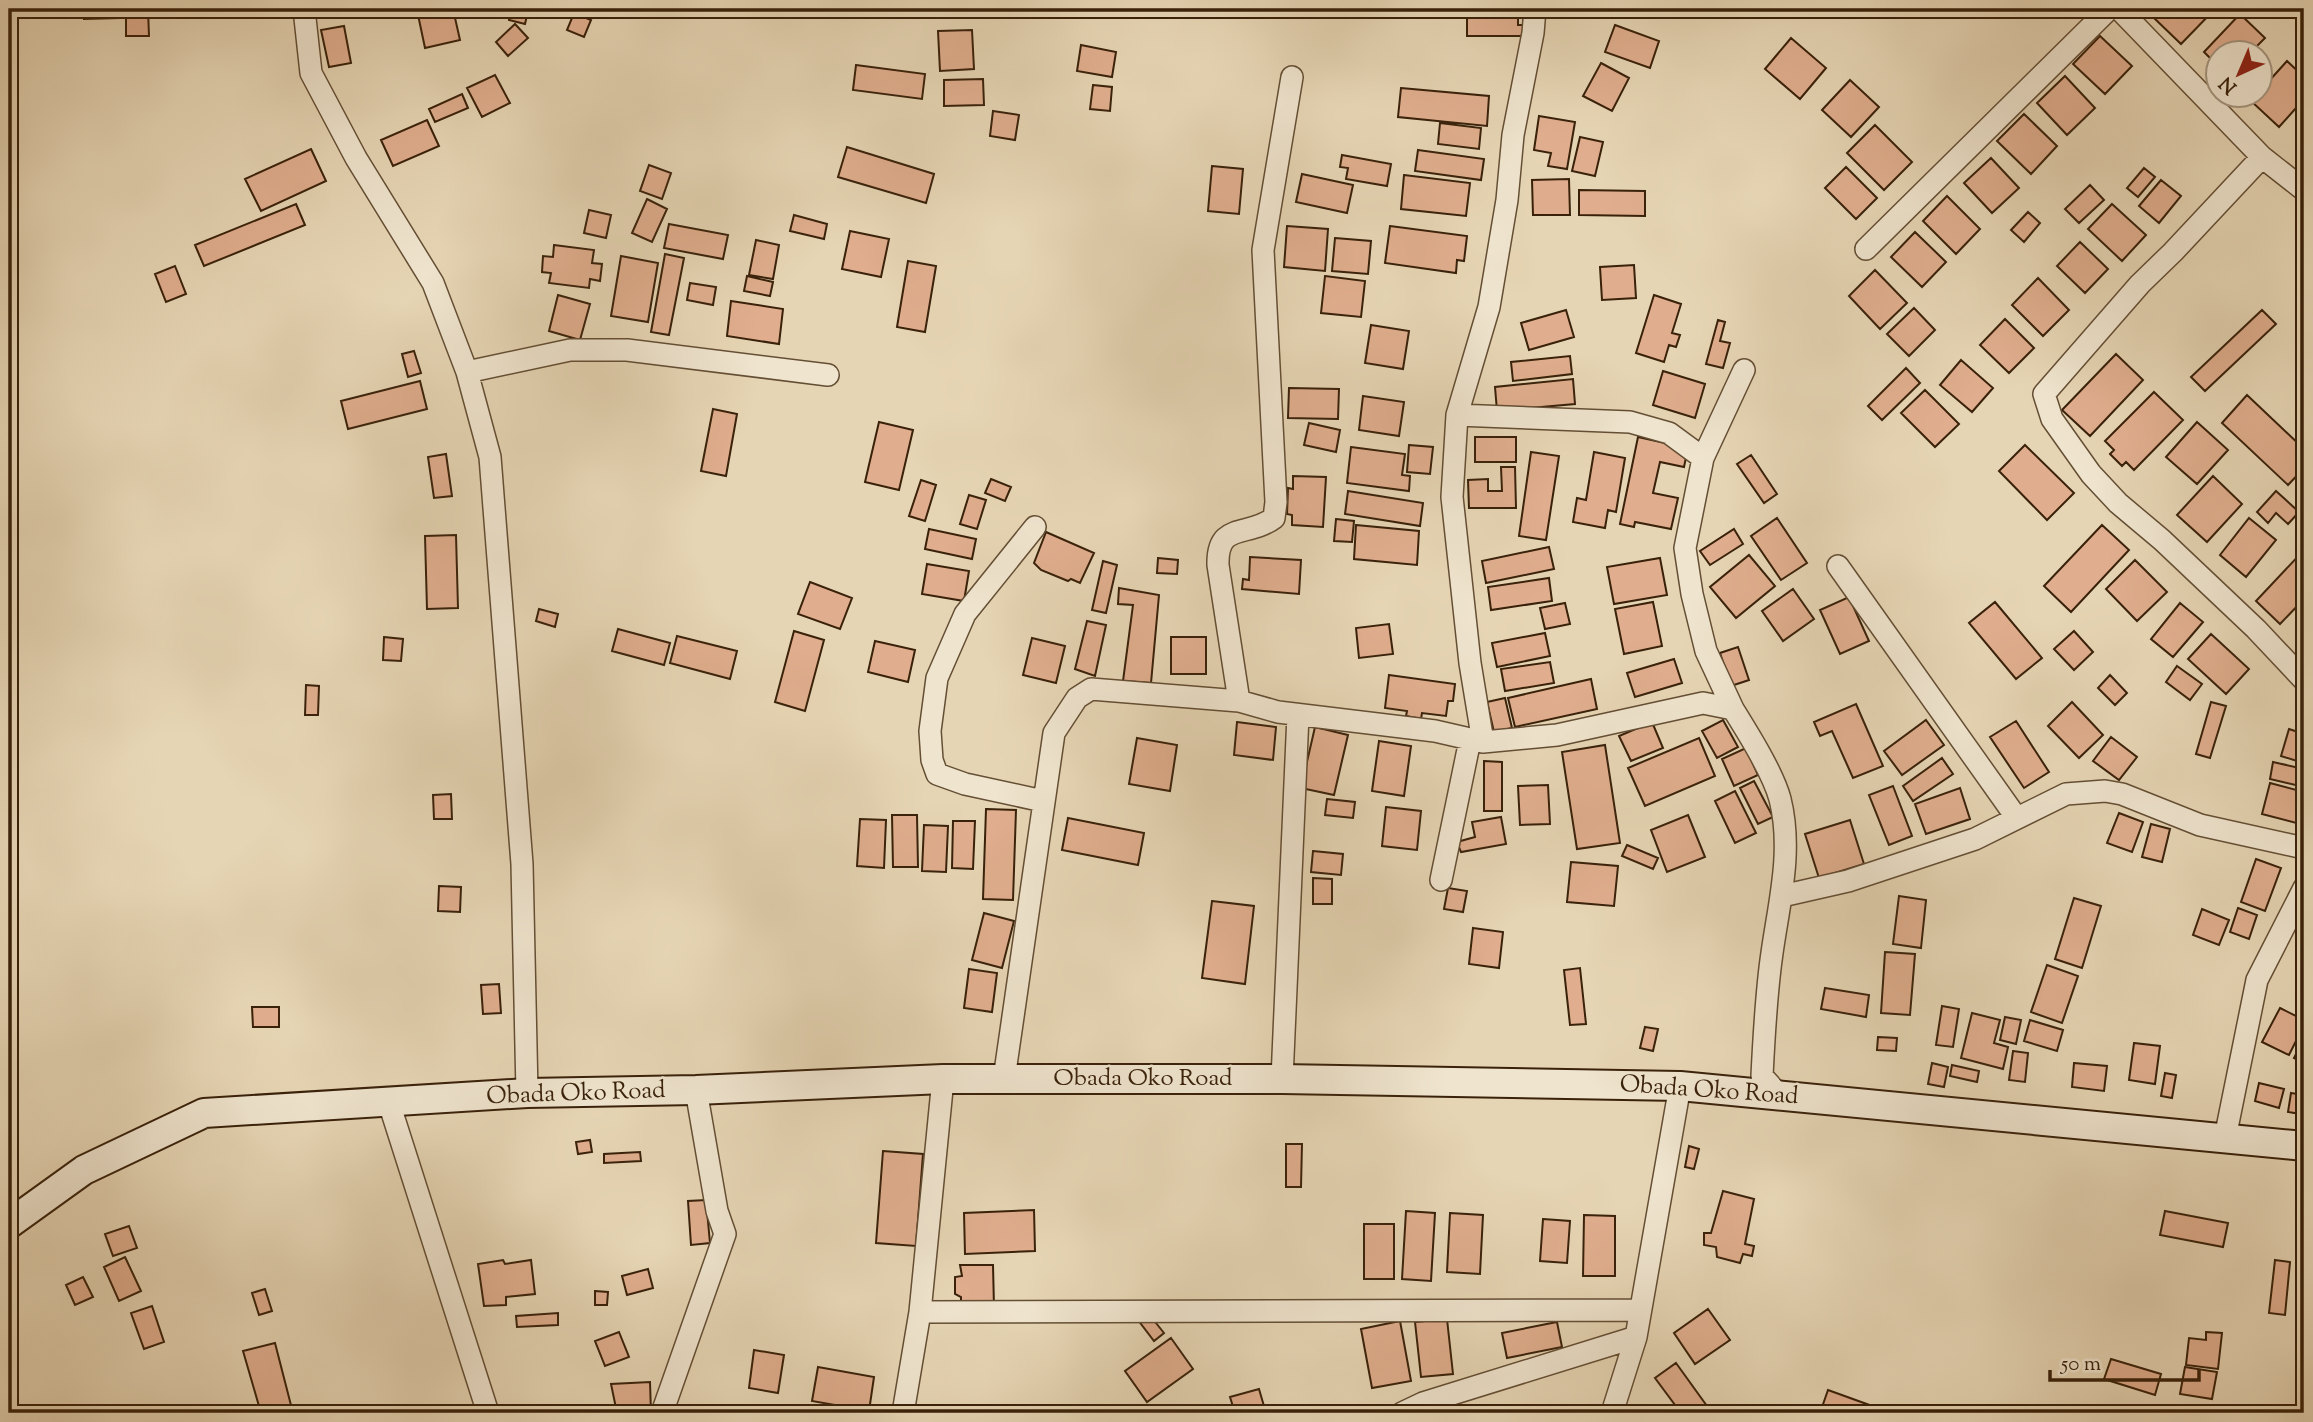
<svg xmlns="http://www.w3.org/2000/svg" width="2313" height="1422" font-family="'Sorts Mill Goudy',serif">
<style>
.building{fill:#e0ae8e;stroke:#39210a;stroke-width:2}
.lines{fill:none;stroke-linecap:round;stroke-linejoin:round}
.minor-casing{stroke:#644e34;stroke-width:24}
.secondary-casing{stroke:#39210a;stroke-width:32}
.minor{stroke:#efe4ce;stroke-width:21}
.secondary{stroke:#efe4ce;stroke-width:28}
.labels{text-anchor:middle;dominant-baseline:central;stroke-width:5;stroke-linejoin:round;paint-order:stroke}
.street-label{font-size:24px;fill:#39210a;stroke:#efe4ce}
</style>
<rect width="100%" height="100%" fill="#e6d5b4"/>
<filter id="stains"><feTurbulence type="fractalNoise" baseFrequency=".00286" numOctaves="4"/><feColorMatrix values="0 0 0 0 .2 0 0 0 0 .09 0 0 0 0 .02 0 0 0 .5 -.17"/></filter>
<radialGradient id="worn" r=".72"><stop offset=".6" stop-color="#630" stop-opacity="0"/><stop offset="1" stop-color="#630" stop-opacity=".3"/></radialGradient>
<path class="building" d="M84,9H120V18L84,19Z
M126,9H148L149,36H126Z
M424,9H453L460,40L425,48L417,10Z
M511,9L528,11L525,24L509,20Z
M1467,9H1518V25H1527V36H1467Z
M2163,9H2215L2181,44L2154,18Z
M574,13L591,20L584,37L567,30Z
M2240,14L2265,38L2251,52H2218V66L2204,52Z
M515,24L528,38L508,56L496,42Z
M1615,25L1659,41L1650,68L1605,52Z
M344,26L351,63L329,67L321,30Z
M972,30L974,69L940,71L938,31Z
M2100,36L2132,66L2105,94L2073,64Z
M1791,38L1826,68L1800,99L1765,69Z
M1081,45L1116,52L1112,77L1077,71Z
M2287,61L2304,77V99L2279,127L2251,101L2257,94H2260V91Z
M1601,63L1629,78L1612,111L1583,96Z
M856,65L925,74L922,99L853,90Z
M495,75L510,103L482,117L467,88Z
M2065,76L2095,108L2067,135L2037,103Z
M983,79L984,105L944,106V80Z
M1850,80L1879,107L1851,137L1822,110Z
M1093,85L1112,87L1110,111L1090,109Z
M1401,88L1489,96L1487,126L1398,117Z
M462,94L468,108L435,122L429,109Z
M993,111L1019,115L1015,140L990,136Z
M2024,114L2057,146L2031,174L1997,141Z
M1539,116L1575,122L1567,169L1548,166L1551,153L1534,150Z
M427,120L439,146L393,166L381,140Z
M1440,123L1481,128L1479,149L1438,144Z
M1875,125L1912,162L1884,190L1847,153Z
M1580,137L1603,142L1595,176L1572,171Z
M847,147L934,174L926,203L838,177Z
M311,149L326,181L261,211L245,179Z
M1418,150L1484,159L1481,180L1415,171Z
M1342,155L1391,164L1387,186L1346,179L1348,168L1340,167Z
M1991,158L2019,188L1992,213L1964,183Z
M649,165L671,173L662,199L640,191Z
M1212,166L1243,169L1239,214L1208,211Z
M1846,167L1877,198L1856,219L1825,188Z
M2144,168L2155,177L2138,197L2127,188Z
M1302,174L1353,185L1347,213L1296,202Z
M1404,175L1470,183L1466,216L1401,209Z
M1569,179L1570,215H1533L1532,180Z
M2161,180L2181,196L2159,223L2139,206Z
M2090,185L2104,200L2079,223L2065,209Z
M1579,190L1645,191V216L1579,215Z
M1947,196L1980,229L1956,254L1923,221Z
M647,199L667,209L652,242L632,233Z
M296,204L305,225L204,266L195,245Z
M2112,204L2146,235L2122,261L2088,229Z
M589,210L611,215L606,238L584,233Z
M2028,212L2040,223L2024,242L2011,230Z
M794,215L827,224L824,239L790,231Z
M669,224L728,235L723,259L664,248Z
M1287,226L1328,229L1325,271L1284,267Z
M1390,226L1467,236L1464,261L1457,260L1456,273L1385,263Z
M850,231L889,239L881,277L842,269Z
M1915,232L1946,262L1922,287L1891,257Z
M1335,238L1371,241L1368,274L1332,271Z
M756,240L779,245L773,279L749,275Z
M2080,242L2108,269L2085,293L2057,266Z
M554,245L594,250L592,263L602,264L600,281L590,279L589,288L549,283L551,273L542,272L543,256L553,257Z
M665,254L684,258L669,335L651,332Z
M621,256L658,263L648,322L611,316Z
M908,261L936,266L925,332L897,327Z
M1634,265L1636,298L1602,300L1600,267Z
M175,266L186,294L166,302L155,274Z
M1875,270L1907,303L1880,329L1849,296Z
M747,276L773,282L770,296L744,291Z
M1325,276L1365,281L1361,317L1321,313Z
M2038,278L2069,310L2043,336L2012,305Z
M690,283L716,287L713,305L687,300Z
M558,295L590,304L580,340L549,331Z
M1654,295L1681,304L1672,333L1680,335L1676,347L1669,345L1664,362L1636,353Z
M731,301L783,309L779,344L727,336Z
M1914,308L1935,330L1909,356L1887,334Z
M1566,310L1574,337L1529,350L1521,323Z
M2262,310L2276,324L2205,391L2191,377Z
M2005,319L2034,348L2009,373L1980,345Z
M1718,320L1725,322L1720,341L1730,343L1723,368L1706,364Z
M1371,325L1409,331L1403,369L1365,363Z
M414,351L421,373L408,377L402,354Z
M2116,354L2143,380L2090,436L2062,410Z
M1570,356L1572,374L1513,381L1511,362Z
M1961,360L1993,388L1972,412L1940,385Z
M1906,368L1920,383L1882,420L1868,406Z
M1663,371L1705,384L1695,418L1653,405Z
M1573,379L1575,404L1497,411L1495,387Z
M420,381L427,409L348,429L341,401Z
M1289,388L1339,389L1338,419L1288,418Z
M1925,390L1959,424L1935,447L1901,413Z
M2154,392L2183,420L2134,470L2126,462L2122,466L2110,454L2114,450L2105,441Z
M2247,395L2304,449V468L2288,485L2222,423Z
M1363,396L1404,402L1399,436L1359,430Z
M713,409L737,414L726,476L701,471Z
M879,422L913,430L899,490L865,482Z
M2197,422L2228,450L2197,484L2166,457Z
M1309,423L1340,430L1336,452L1304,445Z
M1475,437H1516V462H1475Z
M1638,437L1688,448L1684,467L1660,462L1653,493L1678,498L1671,529L1635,522L1634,527L1620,524Z
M1409,445L1433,447L1430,474L1407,472Z
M2025,445L2074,493L2047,520L1999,471Z
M1351,447L1405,454L1402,475L1410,476L1409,491L1347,483Z
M1531,452L1559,456L1546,540L1519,536Z
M1594,452L1625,458L1616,512L1608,510L1605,528L1573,522L1577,498L1586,500Z
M446,454L452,496L434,498L428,457Z
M1751,455L1777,494L1764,503L1737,464Z
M1501,467H1515L1516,508H1469L1468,480L1488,479V491H1502Z
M1293,476L1326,477L1323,527L1292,525V515L1287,514L1288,488L1293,489Z
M2213,476L2242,504L2207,542L2177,515Z
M991,479L1011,487L1005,501L985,493Z
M921,480L936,485L925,521L909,516Z
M1348,491L1423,503L1420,526L1345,514Z
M2276,491L2299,512L2288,524L2276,513L2268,523L2257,512Z
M969,495L986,500L977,529L960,524Z
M1777,518L1807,563L1781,580L1751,536Z
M2249,518L2276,540L2246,577L2220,555Z
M1336,519L1354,521L1352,542L1334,541Z
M1356,525L1419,531L1417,565L1354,559Z
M2102,525L2129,550L2071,612L2044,586Z
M929,529L976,539L972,559L925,549Z
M1734,529L1743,544L1710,565L1700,551Z
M1046,532L1094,553L1080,583L1071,579L1068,581L1041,570L1034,563Z
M456,535L458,608L427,609L425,536Z
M1549,547L1554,569L1486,583L1482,561Z
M2304,550V599L2280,624L2256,601Z
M1749,555L1775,586L1736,618L1710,587Z
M1250,557L1301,560L1299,594L1242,589L1243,579L1249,580Z
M1158,558L1178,560L1177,574L1157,573Z
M1660,558L1667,595L1614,604L1607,567Z
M2135,560L2167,592L2137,621L2106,589Z
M1103,561L1117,565L1106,613L1092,610Z
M927,564L969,571L964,601L922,594Z
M1549,578L1552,601L1491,610L1488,587Z
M810,582L852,598L840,629L798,614Z
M1119,588L1159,595L1151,683L1123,681L1133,605L1118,604Z
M1793,589L1814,619L1783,641L1762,611Z
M1849,597L1869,641L1840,654L1820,610Z
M1653,602L1662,646L1624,654L1615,609Z
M1995,602L2042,658L2016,679L1969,623Z
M1565,603L1570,624L1545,629L1540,608Z
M2180,603L2203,622L2173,657L2151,639Z
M539,609L558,614L555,627L536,621Z
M1087,621L1106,625L1095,676L1075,669Z
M1389,624L1393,654L1359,658L1356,628Z
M618,629L670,643L664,665L612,651Z
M794,631L824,640L805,711L775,702Z
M2074,631L2093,652L2074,670L2054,649Z
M1545,633L1550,656L1497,667L1492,643Z
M2211,634L2249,669L2226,694L2188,659Z
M677,636L737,651L730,679L670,663Z
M384,637L403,639L401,661L383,660Z
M1171,637H1206V674H1171Z
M1032,638L1065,646L1056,683L1023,675Z
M875,641L915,650L908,682L868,672Z
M1738,647L1749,680L1731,686L1720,653Z
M1674,659L1682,683L1635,697L1627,673Z
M1550,662L1554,683L1505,691L1501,669Z
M2177,666L2202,684L2190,700L2166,682Z
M1389,675L1455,684L1453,701H1448L1446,716L1422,713L1421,719L1406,716L1407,711L1385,708Z
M2110,675L2127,693L2115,705L2098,688Z
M1591,679L1597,709L1515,727L1508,698Z
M306,685L319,686L318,715H305Z
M1505,698L1512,728L1494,732L1487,702Z
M2072,702L2103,735L2079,758L2048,726Z
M2211,702L2226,706L2210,758L2196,754Z
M1856,704L1883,766L1853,778L1832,731L1820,736L1814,722Z
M1723,720L1738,747L1717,758L1702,731Z
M1926,720L1944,745L1902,775L1884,751Z
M2016,721L2049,772L2024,788L1990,737Z
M1237,722L1276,727L1273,760L1234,755Z
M1652,722L1663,748L1631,761L1619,736Z
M1315,727L1348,735L1334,795L1301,788Z
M2289,729L2304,734L2297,761L2281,756Z
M2111,737L2137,757L2119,780L2093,761Z
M1137,738L1177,745L1170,791L1129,784Z
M1699,738L1715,776L1645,806L1628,768Z
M1379,741L1411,746L1404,796L1372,791Z
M1605,745L1620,843L1577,849L1562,752Z
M1746,748L1758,775L1734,786L1722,759Z
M1942,758L1953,774L1913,801L1903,786Z
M1484,761L1502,762V811H1484Z
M2273,762L2304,769V787L2270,779Z
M1754,781L1773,817L1758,824L1740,788Z
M2270,783L2304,792V825L2262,814Z
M1548,785L1550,824L1520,825L1518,786Z
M1893,786L1912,836L1889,845L1869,795Z
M1960,788L1970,819L1926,834L1915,804Z
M1735,791L1756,833L1735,843L1715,801Z
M451,794L452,819H434L433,795Z
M1327,799L1355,802L1353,818L1325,815Z
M1386,807L1421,811L1417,850L1382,846Z
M986,809L1016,810L1013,900L983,899Z
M2119,813L2143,822L2132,852L2107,843Z
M892,815H917L918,867H893Z
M1688,815L1705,857L1667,872L1651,830Z
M1501,817L1506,844L1461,852L1457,842L1475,837L1472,822Z
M1068,818L1144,833L1138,865L1062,850Z
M860,819L886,820L884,868L857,866Z
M1850,820L1864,864L1819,878L1805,834Z
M953,821H975L973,869L952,868Z
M2151,824L2170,829L2162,862L2142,857Z
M924,825L948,826L946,872L922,871Z
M1627,845L1658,858L1653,869L1622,856Z
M1313,851L1343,854L1341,875L1311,872Z
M2256,859L2281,868L2265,911L2241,902Z
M1571,862L1618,866L1614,906L1567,902Z
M1313,878L1332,879V904H1313Z
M439,886L461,887L460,912L438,911Z
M1448,888L1467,891L1463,912L1444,909Z
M1899,896L1926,900L1921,948L1893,944Z
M2074,898L2101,906L2082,968L2055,959Z
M1212,901L1254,906L1245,984L1202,978Z
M2238,908L2257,915L2249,939L2230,932Z
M2202,909L2229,920L2219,945L2193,935Z
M984,913L1014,921L1002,968L972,960Z
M1473,928L1503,932L1499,968L1469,964Z
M1885,952L1915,954L1910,1015L1881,1013Z
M2047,965L2078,976L2062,1023L2031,1012Z
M1580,968L1586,1024L1570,1025L1564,970Z
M969,969L997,973L992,1012L964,1008Z
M499,984L501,1013L483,1014L481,985Z
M1825,988L1869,995L1866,1017L1821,1009Z
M1942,1006L1959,1009L1953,1047L1936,1045Z
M252,1007H279V1027H253Z
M2280,1008L2304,1020V1025L2289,1055L2262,1042Z
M1972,1013L2000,1020L1994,1043L2008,1047L2003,1069L1961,1058Z
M2005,1017L2021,1020L2016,1044L2000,1040Z
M2030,1020L2063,1030L2057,1051L2024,1041Z
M1645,1027L1658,1029L1653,1051L1640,1048Z
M1878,1037L1897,1038L1896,1051L1877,1050Z
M2304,1038V1063L2294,1058Z
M2134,1043L2160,1046L2155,1084L2129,1080Z
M2013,1051L2028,1053L2025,1082L2009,1080Z
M1932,1063L1948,1067L1944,1087L1928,1084Z
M2074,1063L2107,1066L2104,1091L2072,1087Z
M1952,1065L1979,1071L1977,1082L1950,1076Z
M2165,1073L2176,1075L2172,1098L2161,1096Z
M2259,1083L2284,1089L2279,1108L2255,1101Z
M2291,1093L2304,1095L2301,1114L2288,1112Z
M590,1140L592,1152L578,1154L576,1142Z
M1286,1144H1302L1301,1187H1286Z
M1689,1146L1699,1149L1694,1169L1685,1167Z
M883,1151L923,1154L916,1246L876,1243Z
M640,1152L641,1161L604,1163V1154Z
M1723,1191L1754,1199L1745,1244L1754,1246L1752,1256L1743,1254L1740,1263L1717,1257L1716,1247L1704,1245V1233H1711Z
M706,1200L710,1243L691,1245L688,1201Z
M1034,1210L1035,1251L965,1254L964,1213Z
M1406,1211L1435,1213L1431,1281L1402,1279Z
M2165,1211L2228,1223L2223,1247L2160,1235Z
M1450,1213L1483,1215L1480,1274L1447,1272Z
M1584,1215L1615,1216V1276H1583Z
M1543,1219L1570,1221L1567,1263L1540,1261Z
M1364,1224H1394V1279H1364Z
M129,1226L137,1248L113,1256L105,1234Z
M125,1257L141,1291L119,1301L104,1267Z
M503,1260L505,1264L531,1260L535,1294L506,1297V1305L484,1306L478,1264Z
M2275,1260L2290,1262L2285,1315L2269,1313Z
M960,1265H993L994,1307H961V1297L955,1294V1277L962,1276Z
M648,1269L653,1288L627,1295L622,1276Z
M83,1277L93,1297L75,1305L66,1285Z
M265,1289L272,1311L259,1315L252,1293Z
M595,1291L608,1292L607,1305H595Z
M152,1306L164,1342L144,1349L131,1313Z
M1708,1309L1730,1340L1695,1364L1674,1333Z
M558,1313V1325L517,1327L516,1316Z
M1148,1313L1164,1333L1154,1341L1138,1320Z
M1447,1319L1453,1374L1421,1377L1415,1322Z
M1400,1321L1411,1381L1372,1388L1361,1329Z
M1557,1322L1562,1347L1507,1358L1502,1333Z
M619,1332L629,1357L605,1366L595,1341Z
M2206,1332L2222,1333L2218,1369L2186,1365L2189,1338L2206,1340Z
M1171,1338L1193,1369L1147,1402L1125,1371Z
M275,1343L293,1413H261L243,1351Z
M754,1350L784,1355L778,1393L749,1388Z
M2111,1359L2161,1374L2155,1395L2104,1379Z
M1676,1363L1712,1413H1681L1655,1378Z
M818,1367L874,1377L869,1411L812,1401Z
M2185,1367L2217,1372L2212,1399L2180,1394Z
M650,1382L651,1413H617L611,1384Z
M1259,1389L1266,1413H1235L1230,1397Z
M1828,1390L1886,1411L1889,1413H1820Z"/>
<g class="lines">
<defs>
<path id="minor" d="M304,9L311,73L356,158L433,283L467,372L490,457L522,864L527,1093
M2119,9L2262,157L2304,190
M2262,157L2173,252L2140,284L2044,394L2052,419L2091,474L2118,503L2162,540L2256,629L2304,680
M1866,249L2109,9
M467,372L570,350H627L828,375
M1457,415L1630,422L1669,433L1703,458
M1035,527L965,614L937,678L930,731L932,760L937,774L965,784L1043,801
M1838,566L2016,817
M1239,701L1218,565C1217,521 1247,538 1274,518L1276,502L1263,250L1292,77
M1733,709L1706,651L1692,594L1685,548L1703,458L1744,370
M1483,742L1470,663L1452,497L1457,415L1489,307L1507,200L1513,135L1533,33L1535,9
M1441,880L1470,740
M1782,896L1848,881L1975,839L2066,794L2105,791L2122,794L2200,825L2304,848
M1004,1079L1054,733L1077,698L1091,689L1239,701L1278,712L1435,731L1483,742L1557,735L1703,703L1733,709C1748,733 1773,773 1780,799C1793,851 1779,903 1772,953C1766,994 1764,1035 1762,1076L1779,1095
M1282,1079L1298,715
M389,1103L488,1413
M2225,1138L2257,980L2304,888
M920,1312L1639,1310
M662,1413L725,1234L717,1211L696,1090
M903,1413L920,1312L943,1079
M1402,1413L1423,1403L1636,1337L1680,1086
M1612,1413L1636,1337"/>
<path id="secondary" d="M9,1224L84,1170L204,1113L527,1093L696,1090L943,1079H1282L1680,1086L2304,1146"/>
</defs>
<use href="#minor" class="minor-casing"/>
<use href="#secondary" class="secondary-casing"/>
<use href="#minor" class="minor"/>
<use href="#secondary" class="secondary"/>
</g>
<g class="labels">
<g class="street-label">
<text x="1143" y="1079">Obada Oko Road</text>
<text transform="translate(1709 1091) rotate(4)">Obada Oko Road</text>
<text transform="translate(576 1094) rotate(-2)">Obada Oko Road</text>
</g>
</g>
<rect width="2313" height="1422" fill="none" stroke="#e6d5b4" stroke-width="35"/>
<rect x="10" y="10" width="2292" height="1401" fill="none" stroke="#39210a" stroke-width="3.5"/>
<rect x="18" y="18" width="2278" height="1387" fill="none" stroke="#39210a" stroke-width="2"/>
<g transform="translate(2239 74) rotate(224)"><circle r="33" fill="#efe4ce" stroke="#a69680" stroke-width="2"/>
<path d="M0-5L12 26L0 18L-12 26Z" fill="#8f2418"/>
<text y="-10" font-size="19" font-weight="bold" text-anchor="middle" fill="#39210a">N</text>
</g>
<path d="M2050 1370v10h149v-10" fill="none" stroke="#39210a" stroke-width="3.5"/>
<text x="2061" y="1370" font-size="21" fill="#39210a" stroke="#efe4ce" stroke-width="5" paint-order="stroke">50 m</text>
<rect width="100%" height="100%" filter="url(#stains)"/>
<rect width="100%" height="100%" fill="url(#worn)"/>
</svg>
